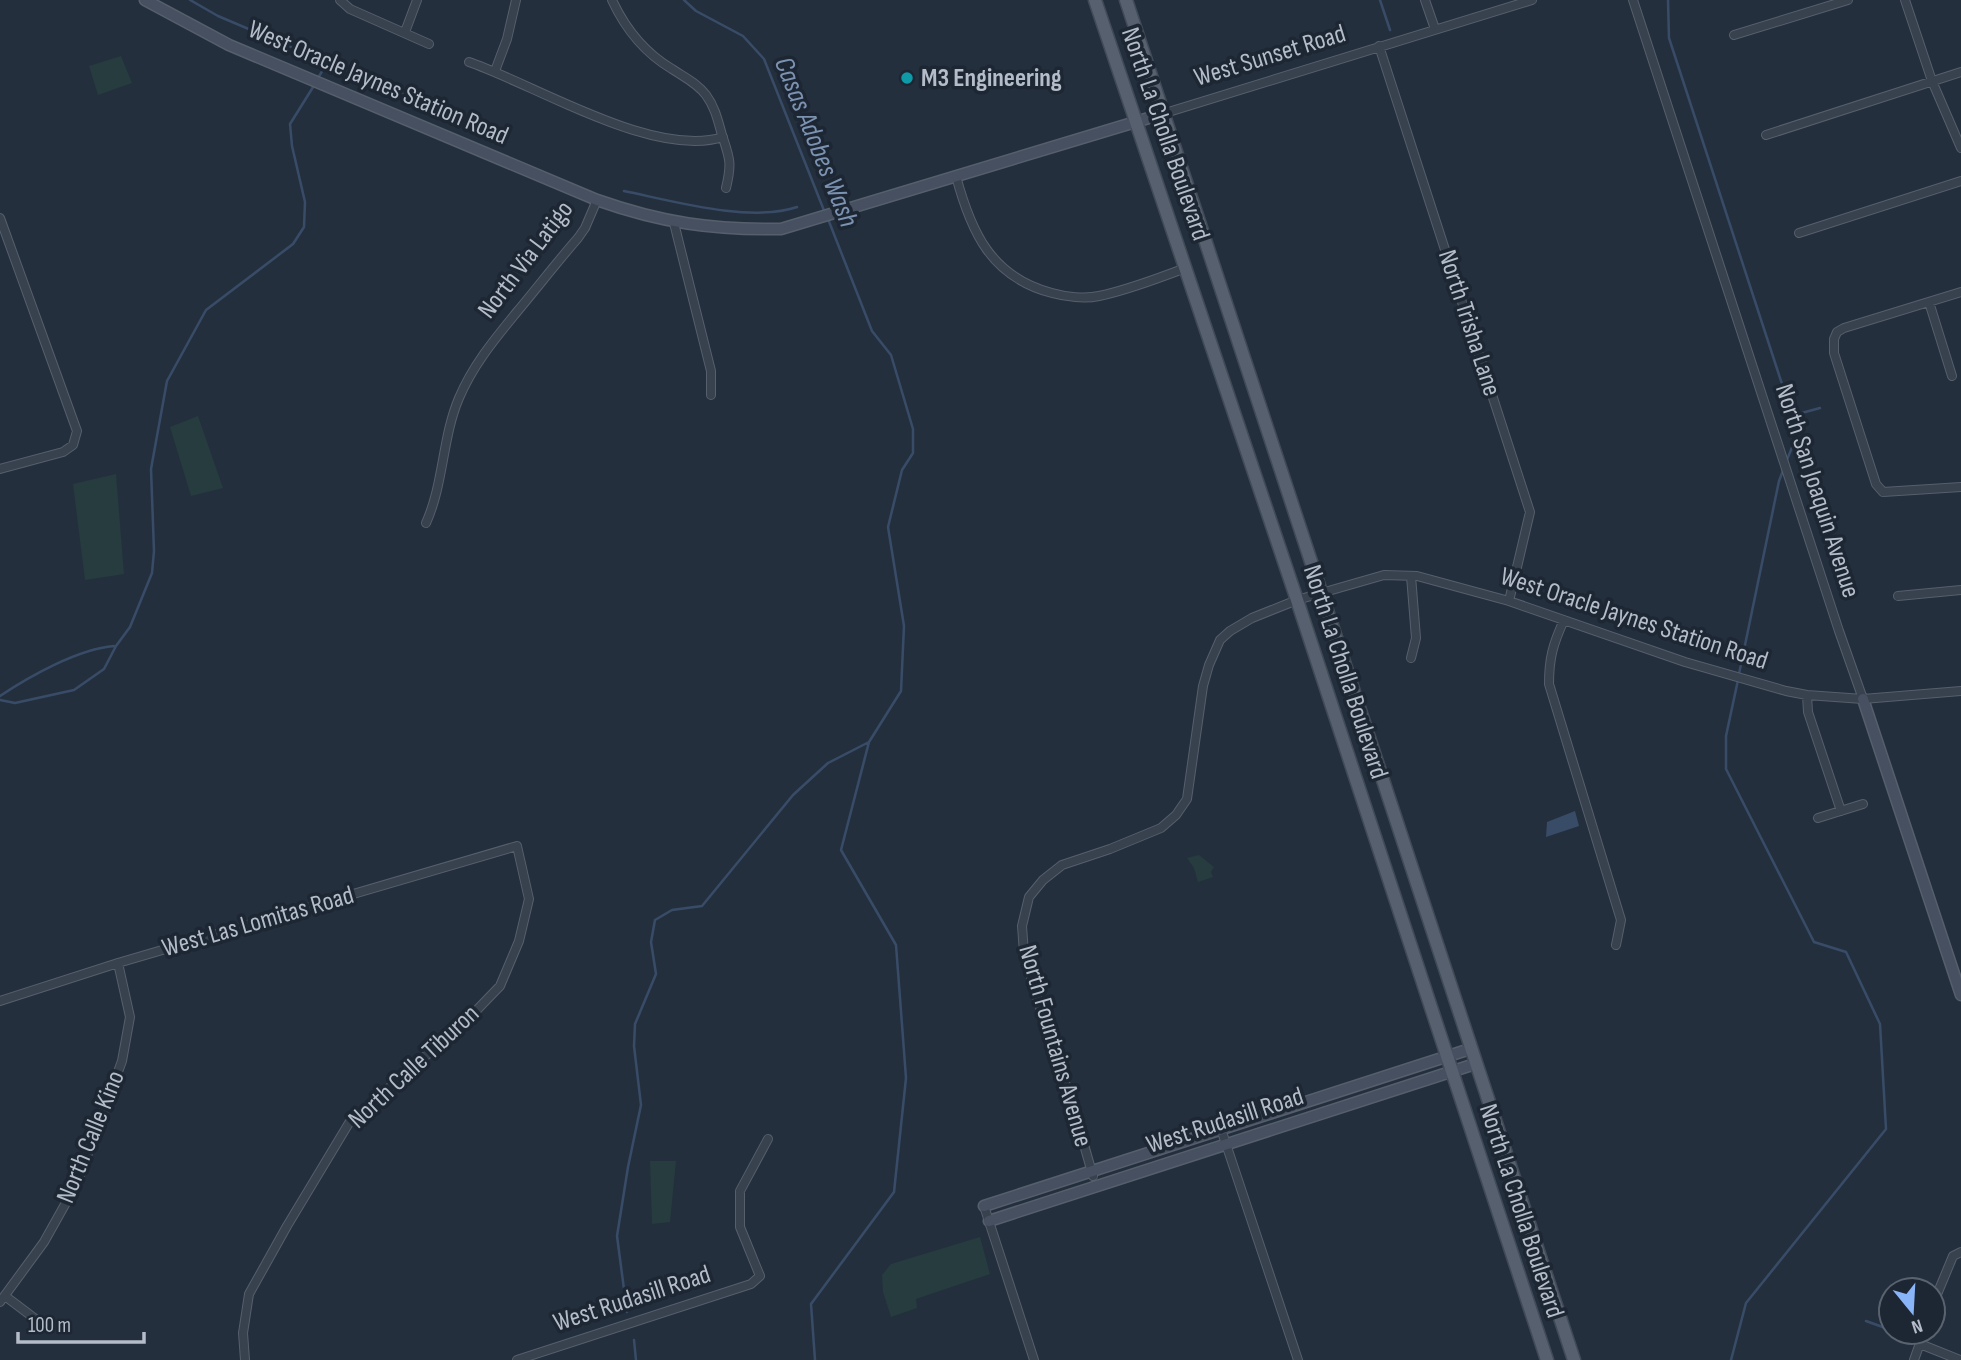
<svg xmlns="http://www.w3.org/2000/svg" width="1961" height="1360" font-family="'Sofia Sans Condensed',sans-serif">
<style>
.green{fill:#263c3f}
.water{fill:#394c67}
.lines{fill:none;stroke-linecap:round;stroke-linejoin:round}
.stream{stroke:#394c67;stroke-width:2.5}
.street-casing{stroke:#565f6c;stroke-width:10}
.secondary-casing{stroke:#565f6c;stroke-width:13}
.primary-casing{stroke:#414a57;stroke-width:15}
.street{stroke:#38414e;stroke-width:8}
.secondary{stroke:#465061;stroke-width:10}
.primary{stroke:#56606e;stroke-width:12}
.culture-dot{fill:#0f9aa8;stroke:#1d2633;stroke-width:2.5}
.labels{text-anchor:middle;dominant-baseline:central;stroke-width:7;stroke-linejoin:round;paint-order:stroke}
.street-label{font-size:26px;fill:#b4bcc9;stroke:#1d2633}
.poi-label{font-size:26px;font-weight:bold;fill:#b4bcc9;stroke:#1d2633;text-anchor:start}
.water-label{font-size:28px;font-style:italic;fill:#7c92b1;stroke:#1d2633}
</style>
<rect width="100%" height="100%" fill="#242f3e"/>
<path class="green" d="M121,56L132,83L98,95L89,66Z
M198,416L223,488L191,496L170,427Z
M116,474L124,574L85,580L73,484Z
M1199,855L1214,867L1211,872L1213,877L1198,882L1194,868L1187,858Z
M650,1161H676L670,1222L652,1224Z
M980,1237L990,1274L916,1299L917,1308L891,1317L883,1292L882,1275L891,1264Z"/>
<path class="water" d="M1575,811L1579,826L1546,837L1547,822Z"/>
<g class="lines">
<path class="stream" d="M190,0L218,16L422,102
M684,0L696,11L743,36L764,59L825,213
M1380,0L1390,30
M1668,0L1669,38L1798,433L1786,462
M318,78L327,63
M624,191C673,201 750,223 797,207
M1791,410L1798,414L1820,408
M1739,674L1779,481L1784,468
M0,696C30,676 78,649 114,646
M0,700L15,703L74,690L104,669L116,646L130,627L152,573L154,551L151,469L167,381L206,310L293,244L304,227L305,202L292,146L290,124L315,84
M627,1312L617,1236L628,1167L641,1105L634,1046L635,1024L656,974L651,942L655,920L672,910L702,906L793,795L828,763L869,742L901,691L904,626L888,527L902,470L913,453V429L891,355L872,331L828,219
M1866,1321L1891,1330
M1896,1332L1912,1338
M634,1340L636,1360
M815,1360L811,1304L894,1192L906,1078L896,945L841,850L869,742
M1731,1360L1746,1303L1886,1129L1880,1024L1846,952L1814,942L1726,769V736L1738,680"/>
<defs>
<path id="street" d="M340,0L350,9L429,44
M612,0C625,28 645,53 672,69C684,77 697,83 706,95C715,107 718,121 722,135C730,159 732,163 726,188
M1425,0L1435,29
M1633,0L1839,631L1863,699
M1905,0L1932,81L1961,148
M405,32L417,0
M1734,35L1848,0
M1379,46L1530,512L1509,601
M469,62C536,85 654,159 723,137
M495,71L507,39L516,0
M1162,114L1532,0
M1766,135L1961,72
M956,176C971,232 991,277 1052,293C1066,297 1085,299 1099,296C1129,290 1158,278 1186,268
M0,218L77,431L73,445L63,452L0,469
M674,223L711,371V395
M1799,233L1961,181
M1929,302L1952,376
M1834,339V353L1876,484L1883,492
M1834,339L1837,332L1844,328L1961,292
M1883,492L1961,487
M426,523C444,483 442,438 459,398C473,365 494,340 516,313C537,288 557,262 578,238L585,228L597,200
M1898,596L1961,590
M1564,620C1553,644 1549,658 1549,684L1621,920L1616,945
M1411,658L1416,638L1411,576
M1807,695L1808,712L1841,811
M1818,818L1863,804
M0,1001L118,963L517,846L529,899L519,941L500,986L470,1017L349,1123L287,1226L249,1294L243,1333L245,1360
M1223,1135L1298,1360
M1093,1176L1072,1103L1045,1024L1024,953L1022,926L1029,897L1043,880L1062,865L1110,849L1161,828L1176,815L1187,799L1203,686L1209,665L1220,640L1230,631L1252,618L1297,600L1384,575L1417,576L1509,601L1685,662L1786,691L1807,695L1863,699L1961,691
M984,1206L1034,1360
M5,1296L46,1327
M0,1302L44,1242L77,1183L122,1061L130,1017L118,963
M1933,1304L1953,1256L1961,1252
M1920,1344L1960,1360
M517,1360L751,1284L760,1276L740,1227V1191L768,1139
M1914,1360L1924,1332"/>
<path id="secondary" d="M145,0L229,45L597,200C662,223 713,230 781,229L1162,114
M1863,699L1961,995
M984,1206L1470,1049
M989,1221L1475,1064"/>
<path id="primary" d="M1095,0L1297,600L1547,1360
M1126,0L1574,1360"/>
</defs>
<use href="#street" class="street-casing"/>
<use href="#secondary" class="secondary-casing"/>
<use href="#primary" class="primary-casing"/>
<use href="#street" class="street"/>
<use href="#secondary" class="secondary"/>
<use href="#primary" class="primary"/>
</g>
<circle class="culture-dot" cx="907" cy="78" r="7"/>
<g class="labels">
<g class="street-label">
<text transform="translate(1270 56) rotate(-17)">West Sunset Road</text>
<text transform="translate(378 83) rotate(23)">West Oracle Jaynes Station Road</text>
<text transform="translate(1165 134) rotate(71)">North La Cholla Boulevard</text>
<text transform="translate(526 260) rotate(-53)">North Via Latigo</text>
<text transform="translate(1469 323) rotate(72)">North Trisha Lane</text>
<text transform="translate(1817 491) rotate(72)">North San Joaquin Avenue</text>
<text transform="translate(1634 619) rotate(18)">West Oracle Jaynes Station Road</text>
<text transform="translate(1345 672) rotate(72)">North La Cholla Boulevard</text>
<text transform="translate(258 922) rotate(-16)">West Las Lomitas Road</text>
<text transform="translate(1055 1046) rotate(74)">North Fountains Avenue</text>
<text transform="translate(414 1067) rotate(-43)">North Calle Tiburon</text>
<text transform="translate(1225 1121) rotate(-18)">West Rudasill Road</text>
<text transform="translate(91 1137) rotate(-68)">North Calle Kino</text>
<text transform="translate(1521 1211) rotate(72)">North La Cholla Boulevard</text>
<text transform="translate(632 1299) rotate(-18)">West Rudasill Road</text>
</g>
<g class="poi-label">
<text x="921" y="78">M3 Engineering</text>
</g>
<g class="water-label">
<text transform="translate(816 142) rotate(68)">Casas Adobes Wash</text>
</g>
</g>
<g transform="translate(1912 1311) rotate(162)"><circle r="33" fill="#1d2633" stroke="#59626f" stroke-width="2"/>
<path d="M0-5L12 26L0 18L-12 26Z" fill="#8ab4f8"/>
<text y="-10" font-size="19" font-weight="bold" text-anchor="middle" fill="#b4bcc9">N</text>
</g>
<path d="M18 1332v10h126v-10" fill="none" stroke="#b4bcc9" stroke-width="3.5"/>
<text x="28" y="1332" font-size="21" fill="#b4bcc9" stroke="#1d2633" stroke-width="5" paint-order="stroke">100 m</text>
</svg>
